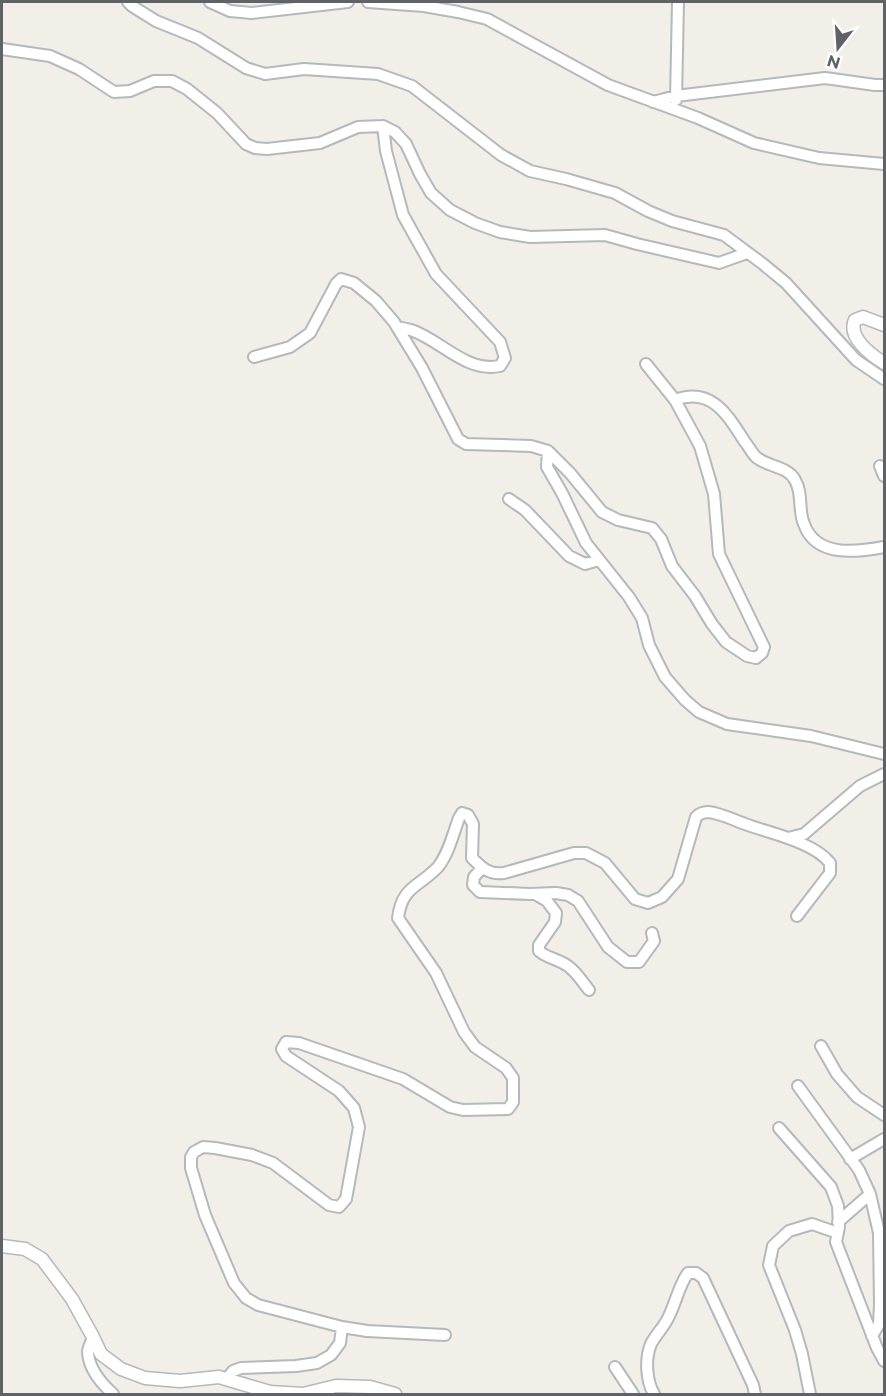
<svg xmlns="http://www.w3.org/2000/svg" width="886" height="1396" font-family="Montserrat,sans-serif">
<style>
.lines{fill:none;stroke-linecap:round;stroke-linejoin:round}
.minor-casing{stroke:#b5b8bc;stroke-width:14}
.tertiary-casing{stroke:#b5b8bc;stroke-width:15}
.minor{stroke:#fff;stroke-width:10}
.tertiary{stroke:#fff;stroke-width:12}
</style>
<rect width="100%" height="100%" fill="#f1efe8"/>
<g class="lines">
<defs>
<path id="minor" d="M128,2L132,6L156,21L198,38L246,68L265,74L304,69L378,74L412,86L501,155L530,171L566,179L615,193L648,211L672,221L724,235L763,264L786,283L856,360L884,379
M210,2L230,11L252,13L348,2
M368,2L424,6L458,12L487,19L608,85L698,118L754,143L819,158L884,164
M2,49L50,56L79,69L114,92L130,91L154,81H172L187,89L217,113L246,144L255,148L267,149L320,143L358,127L383,126L395,132L406,144L420,174L431,193L450,210L475,223L500,232L530,237L605,235L637,244L719,263L747,253
M676,100L678,2
M653,102L676,96L825,78L875,85H884
M383,126L386,151L403,215L436,274L500,342L505,358L500,366C466,373 441,340 411,330C407,329 402,328 397,327
M254,357L290,347L310,333L336,284L341,279L354,283L376,301L394,322L422,368L458,439L466,444L531,446L548,451L570,473L602,512L618,520L652,528L661,539L672,566L695,596L712,624L726,642L747,656L756,658L762,653L764,647L719,554L714,494L700,446L675,400L646,364
M675,400C712,386 728,416 745,442C749,447 752,453 756,457C767,467 788,466 795,480C803,493 798,511 804,524C816,558 857,552 884,547
M548,451L547,467L562,493L586,543L629,597L642,618L649,645L665,677L685,700L699,712L727,724L811,736L884,754
M880,466L884,476
M509,499L525,510L569,556L585,564L599,560
M788,838L804,834L860,786L884,774
M482,868L474,877L473,885L480,892L530,894L556,893L568,895L578,901L608,947L627,962H639L654,941L652,933
M535,894L547,901L556,913L555,922L539,945V951C546,957 553,958 561,962C573,967 581,980 589,990
M821,1046L837,1074L857,1097L884,1115
M798,1086L859,1170L870,1194L879,1233L880,1304L879,1324L872,1336
M779,1128L831,1187L838,1206L839,1227L836,1242L877,1348L884,1361
M850,1159L884,1139
M838,1222L870,1194
M445,1335L367,1331L342,1327L258,1305L246,1298L234,1283L205,1215L191,1168V1157L194,1152L203,1147L215,1148L252,1155L273,1163L329,1205L339,1207L346,1199L359,1127L354,1108L339,1091L286,1056L282,1049L286,1042L299,1043L403,1079L450,1107L463,1110L508,1109L513,1102V1078L506,1068L475,1047L464,1032L436,973L398,918C402,886 419,887 438,867C449,853 453,834 459,818L462,813L468,815L473,824L472,858C482,868 489,875 504,873L574,853H586L605,863L635,899L648,903L662,897L678,879L696,817C700,813 703,812 708,812C720,813 734,820 745,824C769,833 814,842 830,863V873L797,916
M93,1337C92,1341 89,1346 88,1351C88,1368 102,1384 113,1394
M615,1367L633,1394
M227,1379L233,1371L241,1368L296,1366L317,1363L331,1355L340,1343L342,1327
M654,1394C646,1381 645,1358 651,1344C656,1334 665,1326 669,1316C676,1302 679,1285 688,1273H696L703,1278L753,1385L755,1394
M810,1394L802,1354L795,1330L769,1265L773,1246L789,1231L812,1224L838,1233"/>
<path id="tertiary" d="M884,325L863,317L855,320C847,337 871,355 884,363
M2,1246L25,1249L42,1259L72,1299L93,1337L101,1354L121,1369L145,1378L180,1381L219,1377L270,1392L303,1394
M303,1394L336,1386L370,1387L395,1394"/>
</defs>
<use href="#minor" class="minor-casing"/>
<use href="#tertiary" class="tertiary-casing"/>
<use href="#minor" class="minor"/>
<use href="#tertiary" class="tertiary"/>
</g>
<rect width="886" height="1396" fill="none" stroke="#5f6368" stroke-width="6"/>
<g transform="translate(838 48) rotate(197)" stroke="#ffffff" stroke-width="4.5" paint-order="stroke">
<path d="M0-4.5L10 22L0 15L-10 22Z" fill="#5f6368"/>
<text y="-9" font-size="16" font-weight="bold" text-anchor="middle" fill="#5f6368">N</text>
</g>
</svg>
